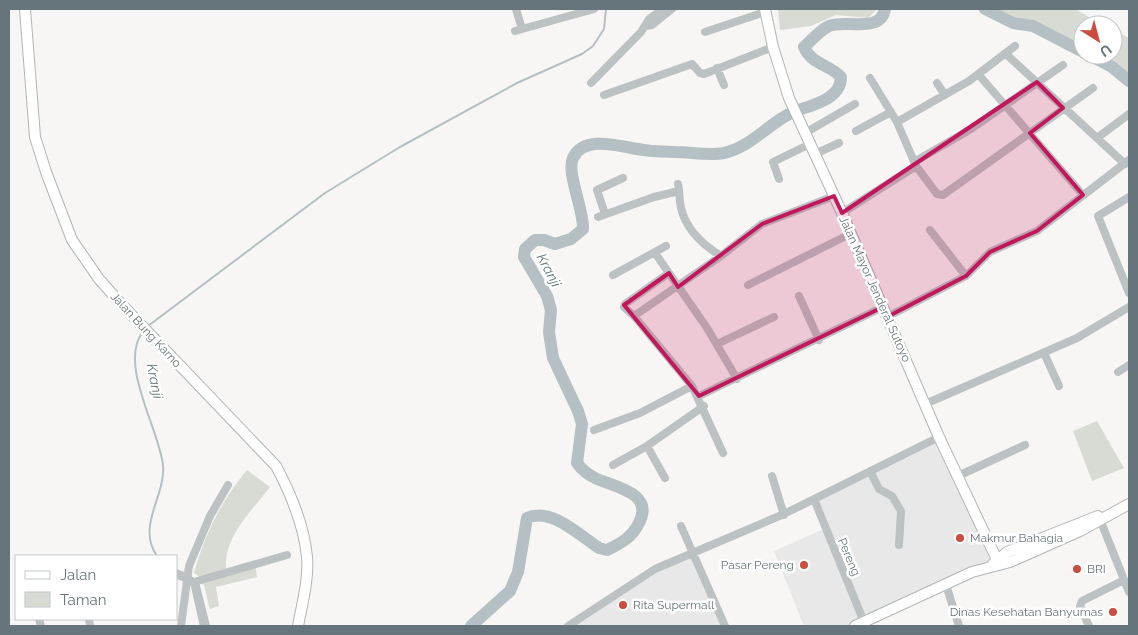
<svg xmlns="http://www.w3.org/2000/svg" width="1138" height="635" viewBox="0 0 1138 635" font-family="Raleway,sans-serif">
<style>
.built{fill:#e7e8e7}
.green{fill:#d7dbd4}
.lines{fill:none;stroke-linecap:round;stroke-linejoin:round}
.stream{stroke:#b4c0c3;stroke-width:2}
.river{stroke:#b4c0c3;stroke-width:12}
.major-casing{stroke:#b0b5b7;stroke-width:12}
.minor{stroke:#bcc1c3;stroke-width:8}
.major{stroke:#fff;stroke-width:10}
.marked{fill:#c2185b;fill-opacity:0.2;stroke:#c2185b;stroke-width:4;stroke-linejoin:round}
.poi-dot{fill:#cc4c3f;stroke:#fff;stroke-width:2}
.labels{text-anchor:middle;stroke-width:5;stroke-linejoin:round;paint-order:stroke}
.street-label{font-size:12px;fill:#66757b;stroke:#fff}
.poi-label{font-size:12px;fill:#66757b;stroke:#fff;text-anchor:start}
.water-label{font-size:14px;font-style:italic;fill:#667a7d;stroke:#fff}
</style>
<rect width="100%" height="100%" fill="#f7f6f4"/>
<path class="built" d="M937,439l57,124 -140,63h-50l-30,-75 50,-22 -12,-28z
M691,554l36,72h-159l87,-57z"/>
<path class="green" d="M778,9h99l-9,9 -32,-3 -25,11 -31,4z
M985,9h90l28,16h-20v27l-50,-26 -20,-3z
M1113,30l16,8v43l-17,-14 -23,-12h24z
M1097,421l27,47 -32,13 -19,-50z
M247,470l23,17c-19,25 -46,49 -44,82l29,-6 2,14 -41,10 3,19 -9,3c-4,-12 -4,-30 -16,-36 11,-39 27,-72 53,-103z"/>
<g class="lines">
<path class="stream" d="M148,326l177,-133 75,-46 117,-64 65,-29 11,-8 11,-17 2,-20
M142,333c-23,32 17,96 21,132 3,31 -27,61 -6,91
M176,570l8,3
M198,582l11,44"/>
<path class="river" d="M985,9l28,14 20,3 50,26
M1089,55l23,12 17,14
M471,626l39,-35 8,-19 9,-54c24,-11 52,17 72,30l8,2c15,-7 25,-13 32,-27 16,-31 -26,-36 -44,-45 -8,-4 -13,-8 -18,-15l5,-39 -4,-13 -25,-53 -4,-26 2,-22 -4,-14 -23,-39 1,-8 10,-9h9l11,4 16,-5 12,-10c1,-19 -17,-57 -10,-71 12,-25 51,-10 71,-8 10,2 20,1 31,2 15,0 34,4 49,1 27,-6 45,-30 69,-41 18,-7 48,-12 48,-35 -12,-13 -29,-12 -37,-30 7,-6 16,-17 25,-21 15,-7 52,8 56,-17"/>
<defs>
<path id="major" d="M25,9l10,128 11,35 26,68 27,39 24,27 153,160c15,28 28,59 31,91 2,22 -5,47 -9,69
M765,9l8,38 16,51 53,115 97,224 60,127
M992,565l15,-13 91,-36
M855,626l117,-54 38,-10 70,-31 49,-27"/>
</defs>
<use href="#major" class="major-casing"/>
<path class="minor" d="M516,9l6,20
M645,26l7,-1 20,-16
M515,31l79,-22
M705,32l60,-20
M1006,54l119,110
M717,68l7,17
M978,74l105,121
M591,83l50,-51 8,-13 14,-10
M937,83l8,12
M604,95l88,-31 8,9 4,1 69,-27
M897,122l72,-41 46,-35
M856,131l35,-19
M805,133l50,-29
M1097,138l32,-24
M815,154l24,-11
M914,162l57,-33 92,-64
M916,166l21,28 6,1 150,-107
M779,179l-6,-17 37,-18
M678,184c2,8 1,16 3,24 5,21 22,37 40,48
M1129,197l-31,19 31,77
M842,213l74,-47 -19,-44 -27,-44
M605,214l-8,-24 26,-12
M598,217l56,-20 25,-6
M930,230l36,46
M655,253l52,75 30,51
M613,275l53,-29
M748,285l102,-51
M799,296l20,44
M634,316l-10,-9 1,-3 44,-31
M887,317l79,-41 24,-24 47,-21 92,-71
M717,344l57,-27
M1044,353l15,33
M1118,372l11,-7
M699,396l184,-89
M925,404l152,-66 52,-31
M594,430l46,-17 52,-27
M647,446l18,32
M723,453l-31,-67 -58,-70 87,-60 41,-32 72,-28
M613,465l34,-19 57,-40
M870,471l9,18 13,7 9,15 -2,34
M772,476l12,39
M958,476l67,-31
M814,499l50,123
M1099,517l30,75
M681,526l44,100
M176,574l14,6
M946,585l13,41
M39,619l2,7
M89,619l1,7
M181,626l8,-60 21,-50 18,-31
M204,626l-10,-44 93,-27
M568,626l87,-57 129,-55 155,-77
M1089,626l-9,-20 2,-5 42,-21"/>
<use href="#major" class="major"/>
</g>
<path class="marked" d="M1037,82l26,26 -33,25 53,62 -46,36 -47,21 -24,24 -29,15 -50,26 -4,-10 -184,89 -75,-91 45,-32 9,14 84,-63 72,-28 8,17z"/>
<g class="poi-dot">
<circle cx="960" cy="538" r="5"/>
<circle cx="804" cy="565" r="5"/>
<circle cx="1077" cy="569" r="5"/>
<circle cx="623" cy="605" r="5"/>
<circle cx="1113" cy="612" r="5"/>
</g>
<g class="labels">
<g class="street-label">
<text transform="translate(875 289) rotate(66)" y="4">Jalan Mayor Jenderal Sutoyo</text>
<text transform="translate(146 330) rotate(47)" y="4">Jalan Bung Karno</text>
<text transform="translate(849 557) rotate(67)" y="4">Pereng</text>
</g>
<g class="poi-label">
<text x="970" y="542">Makmur Bahagia</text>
<text x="794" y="569" text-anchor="end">Pasar Pereng</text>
<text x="1087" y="573">BRI</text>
<text x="633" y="609">Rita Supermall</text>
<text x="1103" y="616" text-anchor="end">Dinas Kesehatan Banyumas</text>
</g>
<g class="water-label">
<text transform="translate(549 270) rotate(62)" y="5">Kranji</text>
<text transform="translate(155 381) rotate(79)" y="5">Kranji</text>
</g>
</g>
<rect width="1138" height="635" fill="none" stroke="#66757b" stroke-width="20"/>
<rect x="15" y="555" width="162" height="65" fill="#ffffff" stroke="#c2c8ca"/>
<rect x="25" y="571" width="25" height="8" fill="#ffffff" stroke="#c2c8ca"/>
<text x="60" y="580" font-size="15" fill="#66757b">Jalan</text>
<rect x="25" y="592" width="25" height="15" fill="#d7dbd4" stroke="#c2c8ca"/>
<text x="60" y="605" font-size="15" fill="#66757b">Taman</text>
<g transform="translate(1098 40) rotate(144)"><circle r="24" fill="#ffffff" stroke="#c2c8ca"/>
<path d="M0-4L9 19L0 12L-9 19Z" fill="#cc4c3f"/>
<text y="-8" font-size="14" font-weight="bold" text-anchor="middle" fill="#66757b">U</text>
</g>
</svg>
